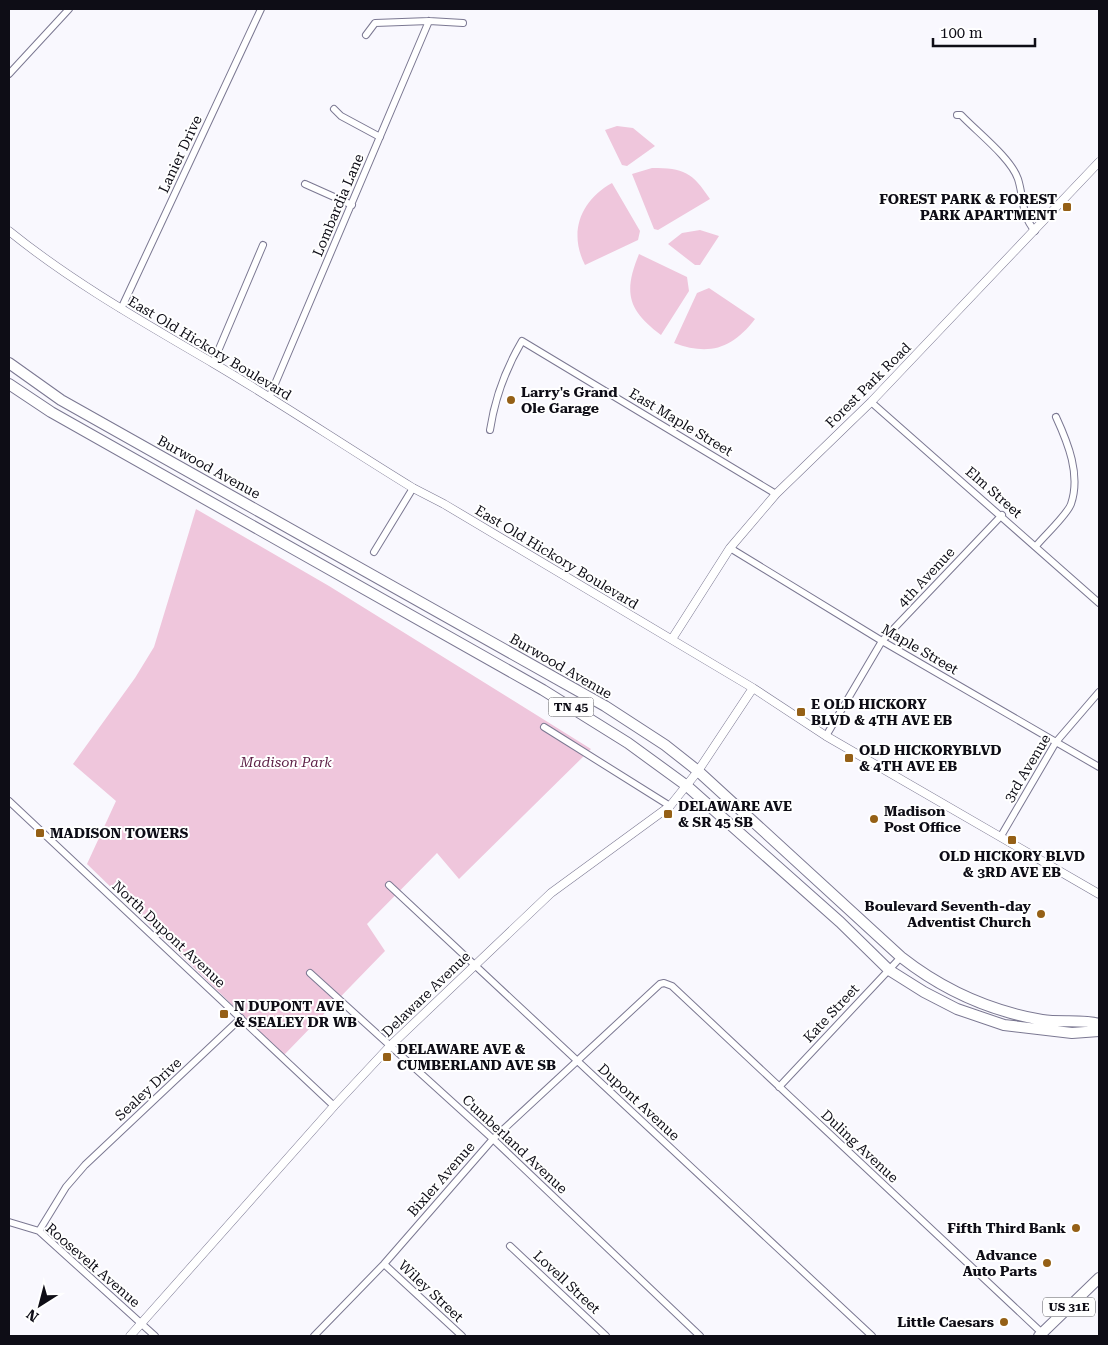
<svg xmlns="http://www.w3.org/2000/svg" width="1108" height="1345" viewBox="0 0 1108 1345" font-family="'Roboto Serif',serif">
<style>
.green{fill:#efc6dc}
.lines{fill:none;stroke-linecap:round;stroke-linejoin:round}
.minor-casing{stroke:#7b7892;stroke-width:8}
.tertiary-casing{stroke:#7b7892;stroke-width:9}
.primary-casing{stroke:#7b7892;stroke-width:12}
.minor{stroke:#fff;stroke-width:6}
.tertiary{stroke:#fff;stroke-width:8}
.primary{stroke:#fff;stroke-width:10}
.poi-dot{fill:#956016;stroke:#fff;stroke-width:2}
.labels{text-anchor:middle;stroke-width:4;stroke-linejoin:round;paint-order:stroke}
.shield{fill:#fff;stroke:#56565c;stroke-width:1}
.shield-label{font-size:12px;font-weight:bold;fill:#0e0d16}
.street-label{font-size:14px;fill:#0e0d16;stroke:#fff}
.poi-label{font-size:14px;font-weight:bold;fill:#0e0d16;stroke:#fff;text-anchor:start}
.park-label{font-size:14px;font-style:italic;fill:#5c1f45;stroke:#fff}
</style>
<rect width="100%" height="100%" fill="#f9f8fe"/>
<path class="green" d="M617,126l16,2 22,18 -28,20 -5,-1 -17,-35z
M652,168c32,0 40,4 58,31l-52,31 -4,-1 -22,-55z
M612,183l28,48 -2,9 -53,25c-17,-33 -4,-65 27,-82z
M700,230l19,6 -19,29h-5l-27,-21 14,-11z
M639,254l48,23 2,14 -28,44c-33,-25 -38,-42 -22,-81z
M709,288l46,31c-23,30 -46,37 -81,24l23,-50z
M196,509l133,77 262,163 -132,130 -22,-26 -70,71 18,27 -101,104 -197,-191 29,-63 -43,-37 62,-86 19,-31z"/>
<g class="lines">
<defs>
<path id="minor" d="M366,35l9,-12 54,-2 34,2
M9,74l60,-65
M334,109l7,7 39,21
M957,115h4c16,17 50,43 57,64 6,19 3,36 17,52
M305,184l47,21
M121,309l140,-300
M213,363l50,-118
M269,398l160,-377
M871,402l228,201
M490,430c5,-33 15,-60 32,-89l254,153
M1036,546c9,-11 31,-31 35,-42 10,-29 -3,-61 -15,-87
M730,548l152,93 217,126
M374,552l39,-64
M544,727l126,79
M826,736l56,-95 120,-126
M9,801l325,305
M1001,836l55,-94 43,-50
M389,885l483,451
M310,973l183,166 207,197
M779,1087l122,-130
M9,1222l30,9 116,105
M39,1231l27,-44 19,-22 156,-147
M510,1246l96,90
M384,1264l78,72
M314,1336l70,-72 109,-125 167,-155 4,-1 8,3 370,347"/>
<path id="tertiary" d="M9,231c63,51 134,91 204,132 68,40 133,84 200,125l31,16 309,184 73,48 273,158
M672,639l58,-91 46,-54 95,-92 228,-240
M130,1336l204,-230 56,-60 161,-153 119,-87 28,-35 55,-83"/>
<path id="primary" d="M9,363l52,37 544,306 60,39 33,26 203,186c42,33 89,54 141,63 18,3 42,-1 57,4
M9,384l42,28 492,278 85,53 59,43 153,136 49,48 35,22 33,17 47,16 68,8 27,-2
M1039,1336l60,-58"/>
</defs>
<use href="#minor" class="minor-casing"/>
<use href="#tertiary" class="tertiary-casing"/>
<use href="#primary" class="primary-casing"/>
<use href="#minor" class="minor"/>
<use href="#tertiary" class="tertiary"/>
<use href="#primary" class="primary"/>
</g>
<g class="poi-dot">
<rect x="1062" y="202" width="10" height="10" rx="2.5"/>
<circle cx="511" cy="400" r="5"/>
<rect x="796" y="707" width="10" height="10" rx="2.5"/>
<rect x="844" y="753" width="10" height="10" rx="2.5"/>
<rect x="663" y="809" width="10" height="10" rx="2.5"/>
<circle cx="874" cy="819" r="5"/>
<rect x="35" y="828" width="10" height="10" rx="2.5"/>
<rect x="1007" y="835" width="10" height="10" rx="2.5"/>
<circle cx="1041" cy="914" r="5"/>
<rect x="219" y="1009" width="10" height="10" rx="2.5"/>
<rect x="382" y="1052" width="10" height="10" rx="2.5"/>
<circle cx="1076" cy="1228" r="5"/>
<circle cx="1047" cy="1263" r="5"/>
<circle cx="1004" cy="1322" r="5"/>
</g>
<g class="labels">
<g class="shield">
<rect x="548.5" y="697.5" width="45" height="19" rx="4"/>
<rect x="1043" y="1297.5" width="52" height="19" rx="4"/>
</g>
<g class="shield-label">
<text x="571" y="711">TN 45</text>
<text x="1069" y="1311">US 31E</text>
</g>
<g class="street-label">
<text transform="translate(180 154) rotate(-65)" y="5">Lanier Drive</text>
<text transform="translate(338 205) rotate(-67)" y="5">Lombardia Lane</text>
<text transform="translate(210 348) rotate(31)" y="5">East Old Hickory Boulevard</text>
<text transform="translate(868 385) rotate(-45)" y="5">Forest Park Road</text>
<text transform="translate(681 422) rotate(31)" y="5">East Maple Street</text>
<text transform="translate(209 467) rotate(29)" y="5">Burwood Avenue</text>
<text transform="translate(994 492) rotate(41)" y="5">Elm Street</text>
<text transform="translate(557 557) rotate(31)" y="5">East Old Hickory Boulevard</text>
<text transform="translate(926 577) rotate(-47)" y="5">4th Avenue</text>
<text transform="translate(920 649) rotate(30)" y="5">Maple Street</text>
<text transform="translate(561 666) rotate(30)" y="5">Burwood Avenue</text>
<text transform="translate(1027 768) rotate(-59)" y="5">3rd Avenue</text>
<text transform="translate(169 934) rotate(43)" y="5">North Dupont Avenue</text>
<text transform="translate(426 994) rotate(-44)" y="5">Delaware Avenue</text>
<text transform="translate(831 1013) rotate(-47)" y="5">Kate Street</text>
<text transform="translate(148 1089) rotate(-43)" y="5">Sealey Drive</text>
<text transform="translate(639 1102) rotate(43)" y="5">Dupont Avenue</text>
<text transform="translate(515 1144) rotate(43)" y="5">Cumberland Avenue</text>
<text transform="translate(860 1146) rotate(43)" y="5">Duling Avenue</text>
<text transform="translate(441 1179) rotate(-49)" y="5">Bixler Avenue</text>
<text transform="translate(93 1265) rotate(41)" y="5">Roosevelt Avenue</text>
<text transform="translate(567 1282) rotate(43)" y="5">Lovell Street</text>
<text transform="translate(431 1291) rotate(43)" y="5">Wiley Street</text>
</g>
<g class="poi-label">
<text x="1057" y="204" text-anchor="end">FOREST PARK &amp; FOREST<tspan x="1057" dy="16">PARK APARTMENT</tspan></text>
<text x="521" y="397">Larry's Grand<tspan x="521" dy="16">Ole Garage</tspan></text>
<text x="811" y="709">E OLD HICKORY<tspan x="811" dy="16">BLVD &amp; 4TH AVE EB</tspan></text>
<text x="859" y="755">OLD HICKORYBLVD<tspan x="859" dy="16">&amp; 4TH AVE EB</tspan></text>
<text x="678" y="811">DELAWARE AVE<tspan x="678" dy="16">&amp; SR 45 SB</tspan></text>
<text x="884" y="816">Madison<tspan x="884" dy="16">Post Office</tspan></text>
<text x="50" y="838">MADISON TOWERS</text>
<text x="1012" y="861" text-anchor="middle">OLD HICKORY BLVD<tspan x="1012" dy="16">&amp; 3RD AVE EB</tspan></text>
<text x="1031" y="911" text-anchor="end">Boulevard Seventh-day<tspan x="1031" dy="16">Adventist Church</tspan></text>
<text x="234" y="1011">N DUPONT AVE<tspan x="234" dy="16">&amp; SEALEY DR WB</tspan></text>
<text x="397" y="1054">DELAWARE AVE &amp;<tspan x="397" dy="16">CUMBERLAND AVE SB</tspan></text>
<text x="1066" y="1233" text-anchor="end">Fifth Third Bank</text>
<text x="1037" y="1260" text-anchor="end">Advance<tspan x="1037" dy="16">Auto Parts</tspan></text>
<text x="994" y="1327" text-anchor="end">Little Caesars</text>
</g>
<g class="park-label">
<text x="286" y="767">Madison Park</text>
</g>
</g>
<rect width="1108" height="1345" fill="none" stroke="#0e0d16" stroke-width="20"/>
<g transform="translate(40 1305) rotate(216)" stroke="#ffffff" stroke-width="4" paint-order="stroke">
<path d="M0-4L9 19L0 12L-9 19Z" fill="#0e0d16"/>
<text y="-8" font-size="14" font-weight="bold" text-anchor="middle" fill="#0e0d16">N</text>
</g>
<path d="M933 38v8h102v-8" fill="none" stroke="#0e0d16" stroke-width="2.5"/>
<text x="940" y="38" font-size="15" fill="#0e0d16" stroke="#ffffff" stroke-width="4" paint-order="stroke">100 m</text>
</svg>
